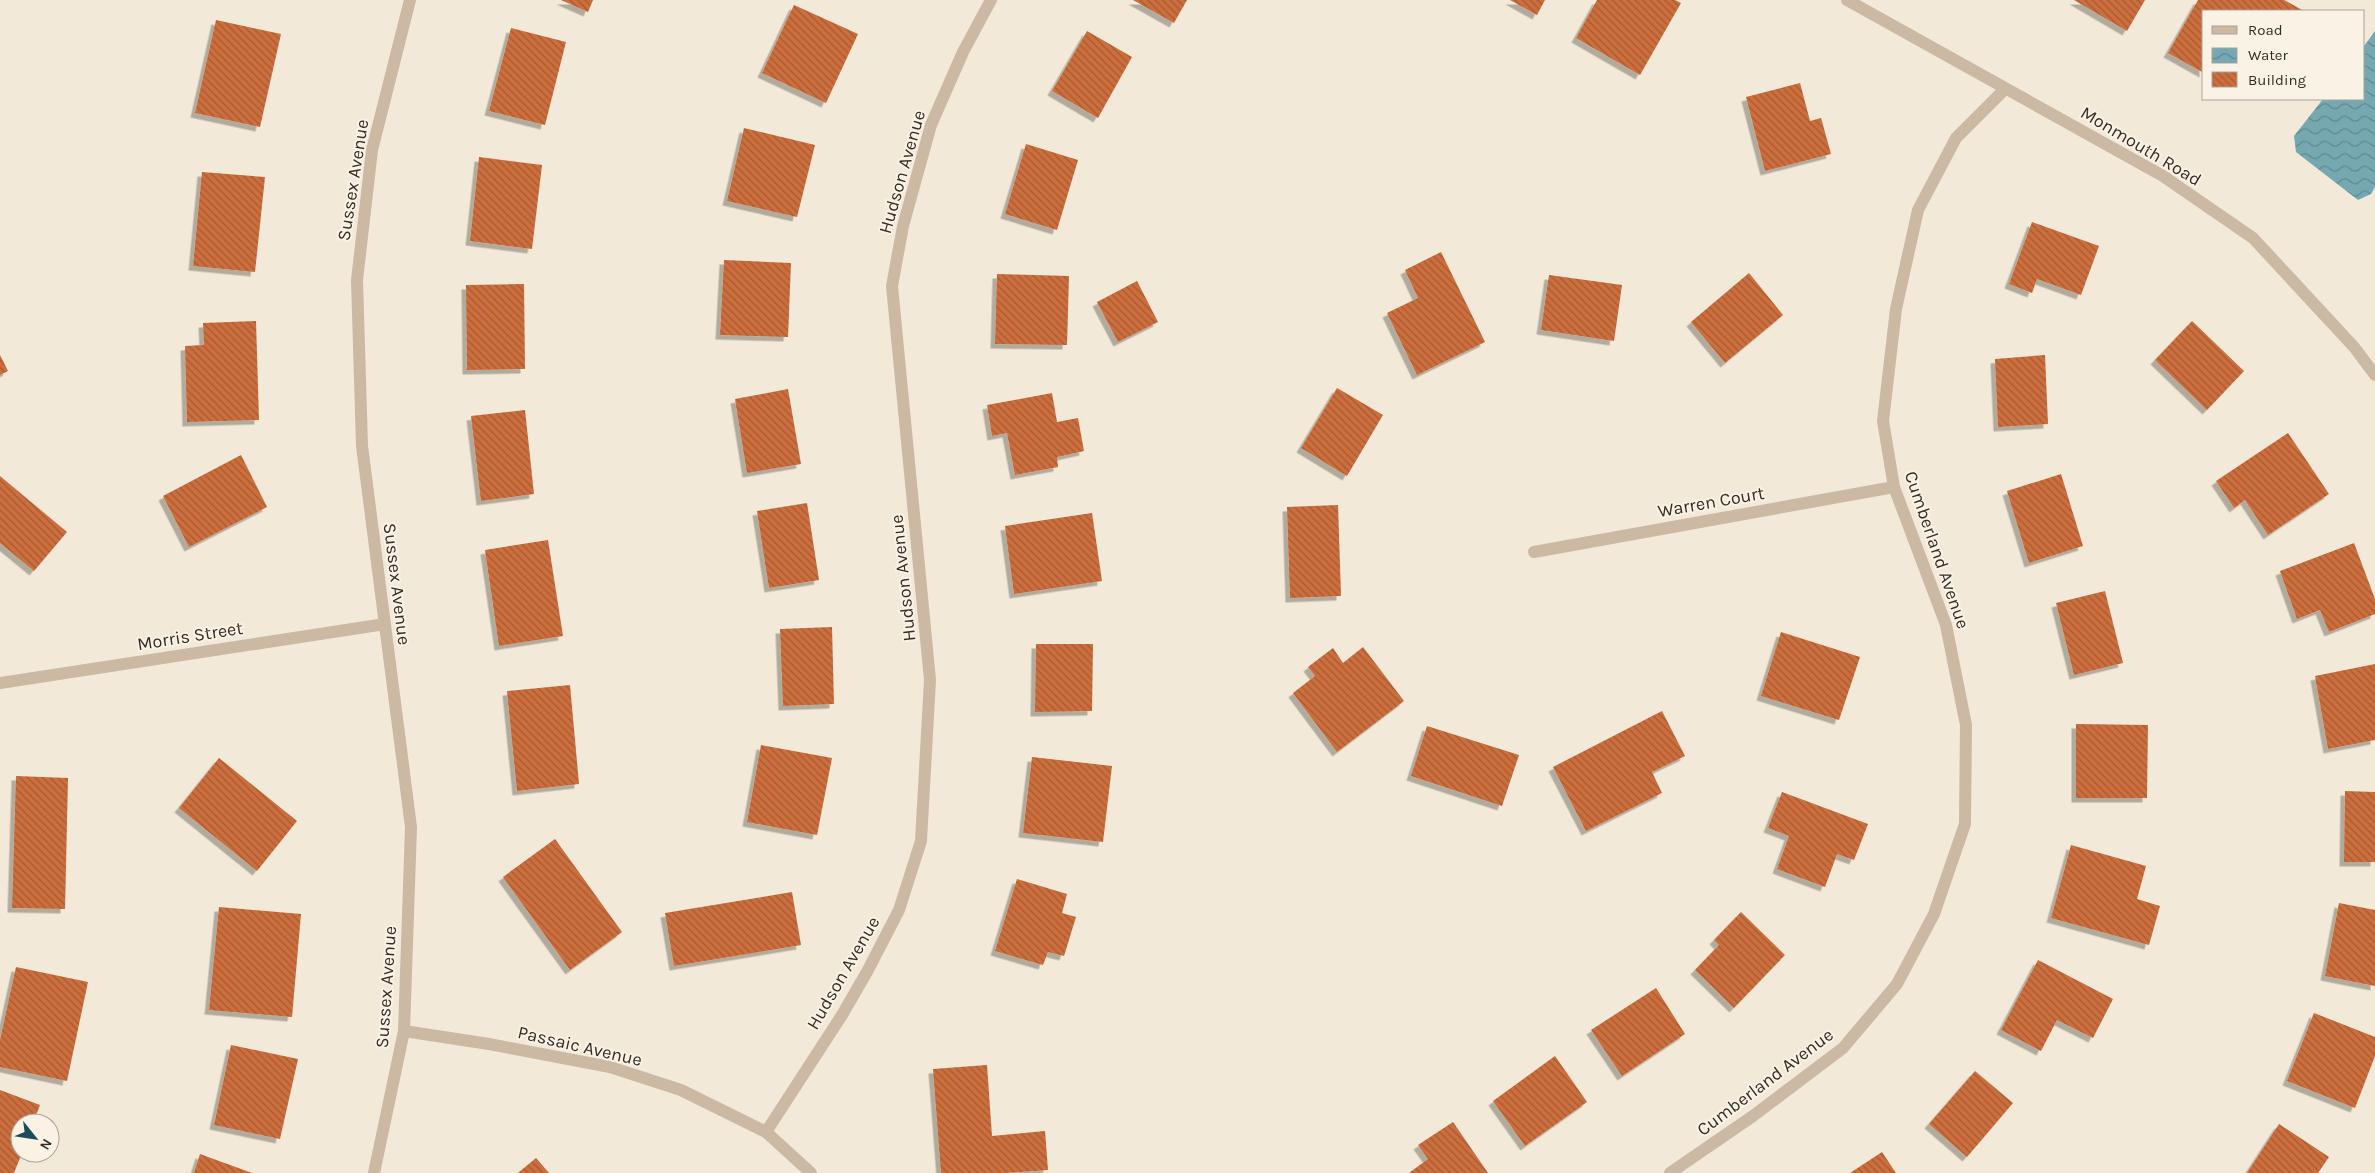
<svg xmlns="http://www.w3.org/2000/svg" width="2375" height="1173" viewBox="0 0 2375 1173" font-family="Karla,sans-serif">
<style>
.water{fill:url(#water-waves)}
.building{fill:url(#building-back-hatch);filter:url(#shadow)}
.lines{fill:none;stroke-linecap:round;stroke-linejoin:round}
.minor{stroke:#cbb9a3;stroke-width:12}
.labels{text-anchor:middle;stroke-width:4;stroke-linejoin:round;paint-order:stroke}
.street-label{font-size:18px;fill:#352c26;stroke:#faf2e4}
</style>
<defs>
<pattern id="water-waves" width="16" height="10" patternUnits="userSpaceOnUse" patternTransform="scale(1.25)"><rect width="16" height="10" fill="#75a8b1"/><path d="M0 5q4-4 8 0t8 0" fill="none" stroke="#618990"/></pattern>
<pattern id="building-back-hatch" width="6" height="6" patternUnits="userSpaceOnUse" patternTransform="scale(1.25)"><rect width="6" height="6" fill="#cc6e3c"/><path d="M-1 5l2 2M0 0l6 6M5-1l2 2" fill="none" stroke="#a65b32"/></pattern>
<filter id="shadow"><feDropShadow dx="-4.5" dy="4.5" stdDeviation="0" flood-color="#0004"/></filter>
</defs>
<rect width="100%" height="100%" fill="#f2e9d8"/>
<path class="water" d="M2375,31v156l-4,7 -13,6 -62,-48 -2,-16 29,-37h41v-53z"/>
<path class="building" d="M561,0h32l-5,12z
M1133,0h54l-13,23z
M1510,0h35l-8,15z
M1597,0h78l6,3 -41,72 -64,-37z
M2074,0h71l-18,31z
M2198,0h86l20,11h-100v62l-36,-20z
M794,5l64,29 -32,69 -64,-30z
M216,20l65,14 -21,93 -65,-14z
M511,28l55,14 -21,83 -56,-14z
M1087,31l45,26 -34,61 -46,-27z
M1800,83l10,38 11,-3 10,36 -66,17 -19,-74z
M744,128l71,17 -18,72 -70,-16z
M1026,144l52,16 -21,70 -52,-16z
M479,157l63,8 -10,84 -62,-8z
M202,172l63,5 -10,95 -62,-6z
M2032,222l67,24 -18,49 -44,-16 -5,14 -23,-9z
M1441,252l44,90 -68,33 -30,-62 31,-15 -13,-28z
M724,260l67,3 -3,74 -68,-2z
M1749,273l34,42 -58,48 -34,-41z
M997,274l72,2 -2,69 -72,-1z
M1549,275l73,10 -8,56 -73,-11z
M1137,281l21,41 -40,20 -21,-40z
M524,284l1,85 -58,1 -1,-85z
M256,321l3,99 -72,2 -2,-76 19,-1 -1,-22z
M2192,321l52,50 -37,39 -52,-50z
M0,355l8,16 -8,4z
M2045,355l3,69 -50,3 -3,-68z
M1337,388l46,27 -36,61 -46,-28z
M788,389l13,75 -54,9 -12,-74z
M1052,393l5,29 21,-4 6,33 -27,6 1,10 -43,8 -8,-42 -15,3 -5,-31z
M525,410l9,84 -53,7 -10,-85z
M2288,433l41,61 -61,41 -23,-35 -11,8 -18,-27z
M241,455l26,52 -78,40 -26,-51z
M2061,474l22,72 -54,17 -22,-72z
M0,476l67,56 -33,39 -34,-28z
M807,503l12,77 -50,8 -12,-77z
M1338,505l3,91 -51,2 -3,-91z
M1092,513l10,68 -88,13 -9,-68z
M548,540l15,96 -64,10 -14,-96z
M2354,543l21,56v15l-46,18 -9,-22 -23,9 -17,-48z
M2105,591l18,72 -49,12 -18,-72z
M832,627l2,77 -51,2 -3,-77z
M1781,632l79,25 -21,63 -78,-24z
M1036,644h57l-1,67 -57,1z
M1363,647l41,54 -67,51 -44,-59 22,-17 -7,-9 25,-19 10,15z
M2375,664v76l-47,9 -13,-73z
M570,685l9,99 -62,7 -10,-100z
M1662,711l23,45 -33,16 10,21 -76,38 -33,-64z
M2076,724l72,1 -1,73h-71z
M1427,726l92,29 -17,51 -91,-30z
M761,745l71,13 -15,77 -70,-13z
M1032,757l80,9 -9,76 -80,-9z
M219,758l78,63 -40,50 -78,-63z
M16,776l52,2 -3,131 -53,-1z
M2345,791l30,1v70h-31z
M1782,792l86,32 -14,36 -17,-6 -12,33 -48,-18 12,-33 -21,-8z
M555,839l67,93 -52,38 -67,-93z
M2071,845l75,21 -9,33 23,7 -11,39 -98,-27z
M1017,879l50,15 -5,19 14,4 -12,39 -16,-4 -5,13 -48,-14z
M792,892l9,53 -127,21 -9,-53z
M2339,903l36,7v76l-50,-10z
M219,907l82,7 -9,103 -83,-7z
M1741,912l44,43 -51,53 -39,-38 24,-25 -5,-5z
M2038,960l75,39 -20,39 -36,-18 -16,31 -40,-21z
M16,967l72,15 -21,99 -67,-14v-27z
M1656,988l29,46 -63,42 -31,-46z
M2314,1013l61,24v19l-20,52 -68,-27z
M231,1045l67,14 -18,80 -66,-14z
M1555,1056l32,46 -62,44 -32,-45z
M987,1065l5,71 53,-5 3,39 -44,3h-63l-8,-104z
M1975,1071l38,32 -46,54 -38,-33z
M0,1090l40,15 -7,18h-13v30h2l-8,20h-14z
M1453,1122l35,51h-79l19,-14 -10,-14z
M2279,1124l50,33 -11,16h-71z
M1882,1152l14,21h-46z
M200,1154l52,19h-58z
M536,1158l13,15h-31z"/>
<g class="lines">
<path class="minor" d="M1847,0l316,176 90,62 101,109 21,28
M1534,552l360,-65
M0,683l385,-59
M404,1031l85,13 121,23 71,23 85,42 45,41
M766,1132l76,-117 26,-45 31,-60 22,-69 9,-161 -38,-394 11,-60 28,-101 32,-73 28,-52
M374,1173l30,-142 7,-204 -49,-381 -5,-166 15,-130 38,-150
M1670,1173l83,-57 90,-68 54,-64 37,-70 31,-90 1,-99 -20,-100 -52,-138 -11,-66 13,-112 22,-99 38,-72 49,-49"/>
</g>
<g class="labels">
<g class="street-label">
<text transform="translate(2141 146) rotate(31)" y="6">Monmouth Road</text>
<text transform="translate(902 172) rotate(-74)" y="6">Hudson Avenue</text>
<text transform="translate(353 180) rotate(-81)" y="6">Sussex Avenue</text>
<text transform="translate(1711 502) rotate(-10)" y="6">Warren Court</text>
<text transform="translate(1937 550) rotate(71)" y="6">Cumberland Avenue</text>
<text transform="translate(903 578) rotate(-96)" y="6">Hudson Avenue</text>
<text transform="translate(397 584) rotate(83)" y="6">Sussex Avenue</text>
<text transform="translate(190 636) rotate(-9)" y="6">Morris Street</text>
<text transform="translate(843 973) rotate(-60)" y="6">Hudson Avenue</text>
<text transform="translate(386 987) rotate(-86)" y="6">Sussex Avenue</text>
<text transform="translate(580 1046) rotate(13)" y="6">Passaic Avenue</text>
<text transform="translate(1765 1082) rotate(-37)" y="6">Cumberland Avenue</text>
</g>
</g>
<rect x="2202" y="10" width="162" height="90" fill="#faf2e4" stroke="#aba398"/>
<rect x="2212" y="26" width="25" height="8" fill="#cbb9a3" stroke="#aba398"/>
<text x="2248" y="35" font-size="15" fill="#352c26">Road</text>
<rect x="2212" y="48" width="25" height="15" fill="url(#water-waves)" stroke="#aba398"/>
<text x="2248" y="60" font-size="15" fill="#352c26">Water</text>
<rect x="2212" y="72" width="25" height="15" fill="url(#building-back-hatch)" stroke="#aba398"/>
<text x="2248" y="85" font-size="15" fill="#352c26">Building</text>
<g transform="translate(35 1138) rotate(120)"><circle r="24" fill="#faf2e4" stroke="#aba398"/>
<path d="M0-4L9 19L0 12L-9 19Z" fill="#194e59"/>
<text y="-8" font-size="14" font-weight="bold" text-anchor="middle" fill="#352c26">N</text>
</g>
</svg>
